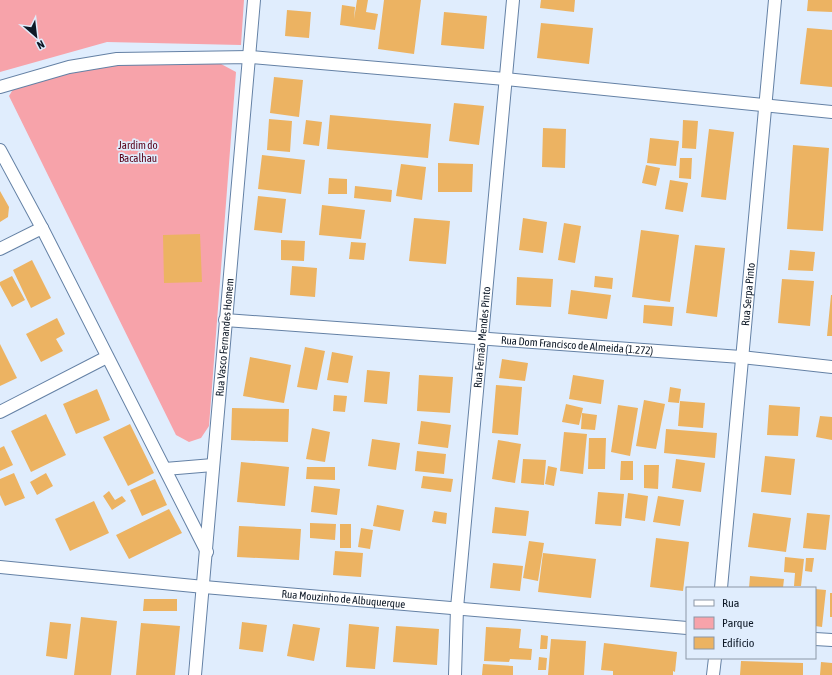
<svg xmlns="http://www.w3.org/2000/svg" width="832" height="675" viewBox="0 0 832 675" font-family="'Asap Condensed',sans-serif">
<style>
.green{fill:#f7a3aa}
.building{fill:#ecb362}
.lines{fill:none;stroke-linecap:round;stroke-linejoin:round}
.street-casing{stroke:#6481a5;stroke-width:14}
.street{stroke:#fff;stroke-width:12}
.labels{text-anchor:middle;stroke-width:3.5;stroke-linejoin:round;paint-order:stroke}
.park-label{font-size:11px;fill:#580018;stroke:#e0edfd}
.street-label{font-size:11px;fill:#0d1826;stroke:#e0edfd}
</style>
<rect width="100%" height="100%" fill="#e0edfd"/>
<path class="green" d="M0,0h244l-3,45 -134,-3 -107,30z
M208,57l28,15 -27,354 -8,12 -12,4 -13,-7 -167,-339 9,-15 99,-22z"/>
<path class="building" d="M357,0h11l-2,12 12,2 -3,16 -35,-5 2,-20 13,2 -1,12z
M384,0h37l-7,54 -36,-5z
M541,0h34l-1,12 -34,-4z
M808,0h24v12l-25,-1z
M287,10l24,2 -2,26 -24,-2z
M444,12l43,4 -3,33 -43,-4z
M541,23l52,5 -4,36 -52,-6z
M807,28l25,2v57l-32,-3z
M274,77l29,3 -4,37 -29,-4z
M454,103l30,3 -5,39 -30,-4z
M330,115l101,9 -3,34 -101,-9z
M269,119l23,2 -2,31 -23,-2z
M306,120l16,2 -3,24 -16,-2z
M683,120l15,1 -2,28 -14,-1z
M543,128l23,1 -1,39 -23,-1z
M709,129l25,3 -8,68 -25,-3z
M650,138l29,3 -3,25 -29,-3z
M793,145l36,3 -6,83 -36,-2z
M262,155l43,5 -4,34 -43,-5z
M680,158h12l-1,21 -12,-1z
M438,163l35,1 -1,28h-34z
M401,164l25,3 -4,33 -26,-4z
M646,165l14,3 -4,18 -14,-3z
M329,178l18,1v15h-19z
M670,180l18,3 -5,29 -18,-3z
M355,186l37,4 -1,12 -37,-4z
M0,191l9,16 -1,10 -8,5z
M258,196l28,3 -4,34 -28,-3z
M322,205l43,5 -4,29 -42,-4z
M414,218l36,3 -4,43 -37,-3z
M523,218l24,4 -4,31 -24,-3z
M564,223l17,3 -6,37 -17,-3z
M641,230l38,5 -9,67 -38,-5z
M200,234l2,48 -38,1 -1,-48z
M281,240l24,1 -1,20 -23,-1z
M351,242l15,1 -2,17 -15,-1z
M695,245l30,3 -8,69 -31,-4z
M790,250l25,2 -2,19 -25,-1z
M32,260l19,38 -20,10 -18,-38z
M292,266l25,2 -2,29 -25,-2z
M12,276l13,24 -13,7 -12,-22v-3z
M595,276l18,2 -1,11 -18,-2z
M517,277l36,2 -2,28 -35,-2z
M782,279l32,2 -4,45 -32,-3z
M571,290l40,5 -4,24 -39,-5z
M831,295h1v41h-5z
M644,305l30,2 -2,19 -29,-3z
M57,318l8,16 -9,5 7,12 -22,11 -15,-28z
M0,344l17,34 -17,8z
M305,347l20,4 -8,39 -20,-3z
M332,352l21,4 -5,27 -21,-3z
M250,357l41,8 -7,38 -41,-7z
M502,359l26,4 -3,18 -26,-3z
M367,370l23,2 -3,32 -23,-2z
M419,375l34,2 -3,36 -33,-2z
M573,375l31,5 -3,24 -32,-5z
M496,385l26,2 -4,48 -26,-2z
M670,387l11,2 -2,14 -11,-1z
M97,389l13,31 -34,14 -13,-30z
M334,395l13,1 -2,16 -12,-1z
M644,400l21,4 -9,45 -20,-3z
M680,401l25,2 -2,25 -25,-2z
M566,404l17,4 -4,17 -17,-3z
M618,405l20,3 -8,48 -19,-4z
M769,405l31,2 -2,29 -31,-1z
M232,408l57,1 -1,33 -57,-2z
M582,413l15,2 -2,15 -14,-1z
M46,414l20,41 -35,17 -20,-41z
M820,416l12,1v23l-16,-3z
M421,421l30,4 -3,23 -30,-4z
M130,424l24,49 -26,13 -25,-49z
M312,428l18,4 -5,30 -19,-3z
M666,429l51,4 -2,25 -51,-5z
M564,432l23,2 -4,40 -23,-3z
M589,438h17l-1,31h-17z
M372,439l28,4 -4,27 -28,-4z
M498,440l23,4 -6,39 -23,-4z
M4,446l9,19 -13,6v-23z
M417,451l29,3 -2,20 -29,-3z
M765,456l30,3 -4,36 -30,-3z
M523,459l23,1 -2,25 -23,-2z
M676,459l29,4 -4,29 -29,-4z
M621,461h12v19h-13z
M241,462l48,5 -4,39 -48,-4z
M644,465h15l-1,24 -14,-1z
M548,466l9,2 -3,18 -9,-2z
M307,467h28v13l-29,-1z
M14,473l11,25 -20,8 -5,-11v-16z
M46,473l7,13 -16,9 -7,-13z
M423,476l30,3 -2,13 -30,-4z
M155,479l12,26 -25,11 -12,-26z
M314,486l26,3 -3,26 -26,-3z
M109,491l6,9 7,-4 4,5 -14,9 -9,-14z
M598,492l26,2 -3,32 -26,-2z
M628,493l20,3 -3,25 -20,-3z
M658,496l26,4 -4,26 -27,-4z
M94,501l15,32 -39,18 -15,-32z
M377,505l27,5 -4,21 -27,-5z
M495,507l34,4 -3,25 -34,-3z
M169,509l13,24 -53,26 -13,-24z
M434,511l13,2 -1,11 -14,-2z
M753,513l38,5 -5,34 -38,-5z
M807,513l23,2 -4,35 -23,-2z
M310,523l26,1 -1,16 -25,-2z
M340,524h11v24h-11z
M239,526l62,3 -2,31 -62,-3z
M361,528l12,2 -3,19 -12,-2z
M656,538l33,4 -6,49 -33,-4z
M529,541l15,2 -6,38 -15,-3z
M335,551l28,2 -2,24 -28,-2z
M543,553l53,6 -5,39 -53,-6z
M785,557l19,2 -3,27h-7l1,-13 -11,-1z
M806,558h8l-2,14 -7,-1z
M493,563l30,3 -3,25 -30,-3z
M750,576l34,3 -1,9h-34z
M815,589l11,1 -4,37 -7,-1z
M830,593h2v24h-2z
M144,599h33v12h-34z
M81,617l36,4 -6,54h-37z
M50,622l21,2 -4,35 -21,-3z
M242,622l25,3 -4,27 -24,-3z
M141,623l39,3 -5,49h-39z
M293,624l27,4 -6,33 -27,-5z
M349,624l30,3 -4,42 -29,-2z
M396,626l43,3 -2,36 -44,-3z
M486,627l35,2 -2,19 13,1 -1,11 -21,-1 -1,3 -25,-1z
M541,635l7,1 -1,13h-7z
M551,639l35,2 -2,34h-36z
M604,643l73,9 -2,20 -2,-1v4h-60v-4l-12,-1z
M539,657l8,1 -1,12h-8z
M741,661l62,2v12h-63z
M821,662l11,1v12h-12z
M483,664l30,2v9h-31z"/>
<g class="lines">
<defs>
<g id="street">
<path d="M0,87l69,-20 48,-8 133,-2 255,22 327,33"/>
<path d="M0,150l42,78 165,324"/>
<path d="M0,249l42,-21"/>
<path id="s1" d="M225,320l516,37 91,10"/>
<path d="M0,412l107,-55"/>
<path d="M165,469l48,-4"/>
<path id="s2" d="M0,567l204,20 483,41"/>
<path id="s3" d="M721,588l54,-588"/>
<path d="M815,639l17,1"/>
<path id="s4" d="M195,675l59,-675"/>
<path id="s5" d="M455,675l2,-67 56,-608"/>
<path d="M713,675l2,-17"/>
</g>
</defs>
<use href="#street" class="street-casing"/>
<use href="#street" class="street"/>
</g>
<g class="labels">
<g class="park-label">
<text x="138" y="149">Jardim do<tspan x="138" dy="13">Bacalhau</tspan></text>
</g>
<g class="street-label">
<text dy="4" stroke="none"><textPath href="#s3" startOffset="295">Rua Serpa Pinto</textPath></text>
<text dy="4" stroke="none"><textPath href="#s4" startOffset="339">Rua Vasco Fernandes Homem</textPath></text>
<text dy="4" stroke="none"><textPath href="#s5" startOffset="339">Rua Fernão Mendes Pinto</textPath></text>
<text dy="4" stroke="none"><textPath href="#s1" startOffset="353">Rua Dom Francisco de Almeida (1.272)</textPath></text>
<text dy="4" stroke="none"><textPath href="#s2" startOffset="345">Rua Mouzinho de Albuquerque</textPath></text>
</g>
</g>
<rect x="686" y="587" width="130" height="72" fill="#e0edfd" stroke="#8c98a7"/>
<rect x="694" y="600" width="20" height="6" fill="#ffffff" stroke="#8c98a7"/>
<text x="722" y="607" font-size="12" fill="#0d1826">Rua</text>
<rect x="694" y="617" width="20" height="12" fill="#f7a3aa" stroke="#8c98a7"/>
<text x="722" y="627" font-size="12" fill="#0d1826">Parque</text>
<rect x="694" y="637" width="20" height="12" fill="#ecb362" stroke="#8c98a7"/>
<text x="722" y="647" font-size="12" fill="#0d1826">Edifício</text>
<g transform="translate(36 36) rotate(152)" stroke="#e0edfd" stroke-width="3" paint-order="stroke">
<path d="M0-3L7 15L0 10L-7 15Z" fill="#0d1826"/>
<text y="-6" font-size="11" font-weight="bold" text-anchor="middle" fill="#0d1826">N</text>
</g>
</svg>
